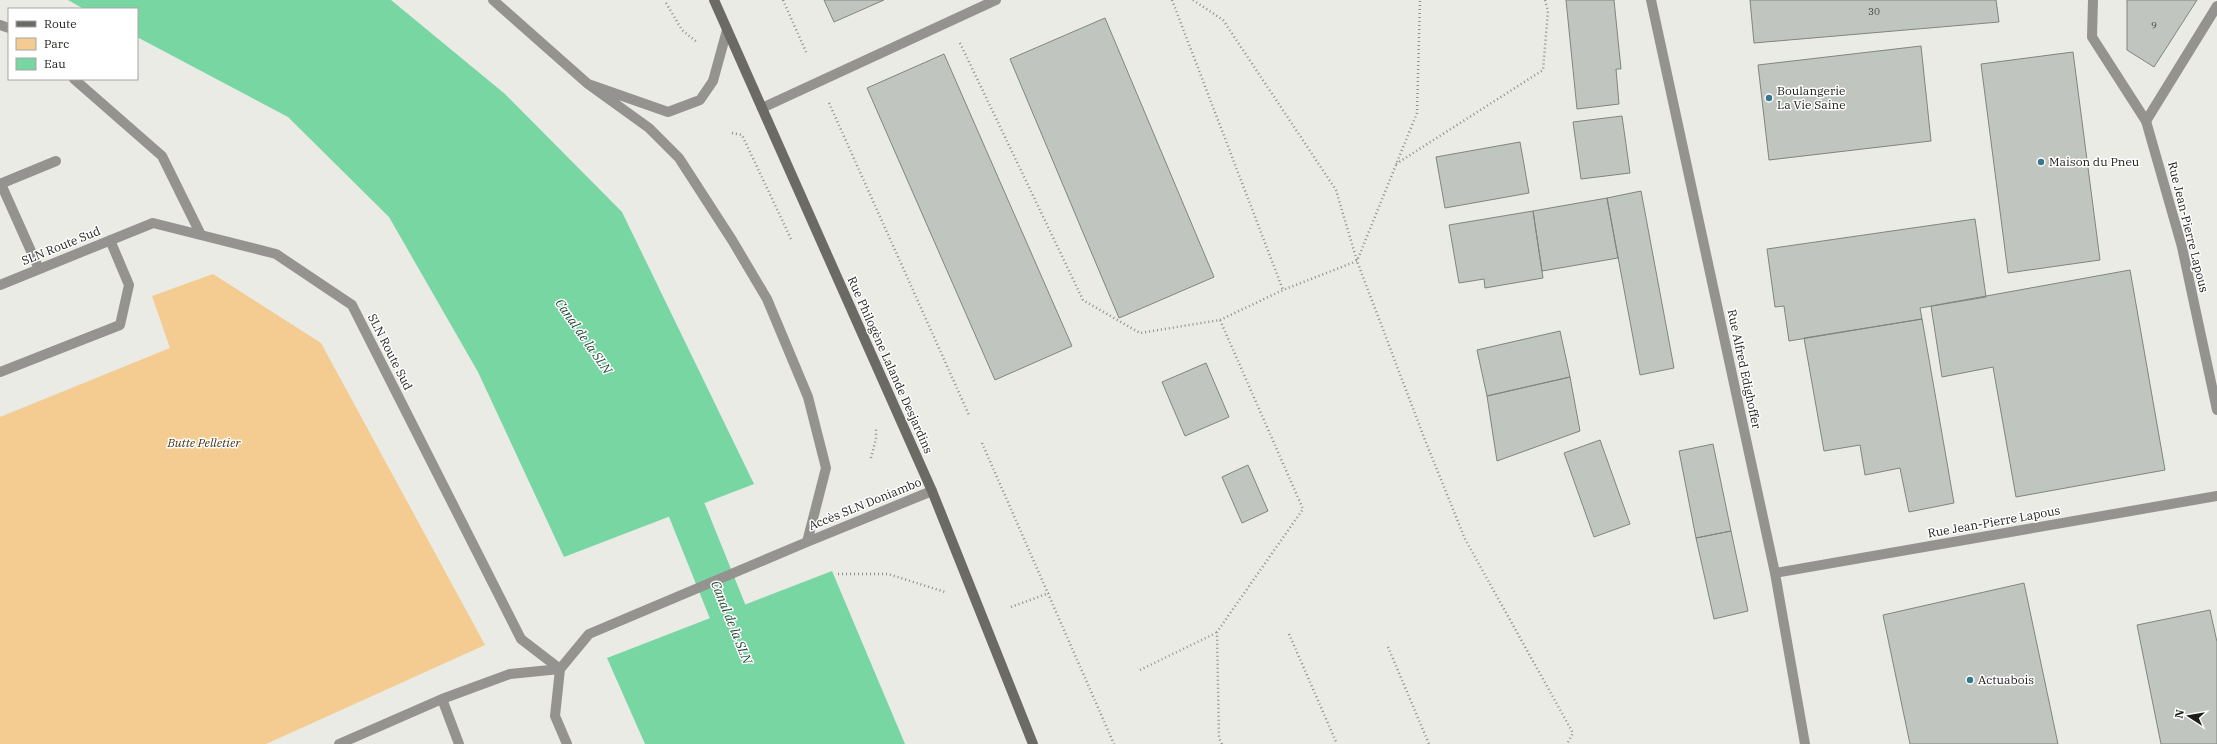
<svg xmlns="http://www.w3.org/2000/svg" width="2217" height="744" viewBox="0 0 2217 744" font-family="'IBM Plex Serif',serif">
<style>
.green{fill:#f4cb91}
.water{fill:#78d6a2}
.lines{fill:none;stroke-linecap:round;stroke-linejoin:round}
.canal{stroke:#78d6a2;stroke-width:38}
.building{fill:#c0c5bf;stroke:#80857f}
.path{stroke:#8e8f8a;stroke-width:2.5;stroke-dasharray:1 3;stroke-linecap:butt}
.lane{stroke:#949390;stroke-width:10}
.street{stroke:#949390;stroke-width:10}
.secondary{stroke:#6b6a65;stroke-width:10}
.poi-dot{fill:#36778a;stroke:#fff;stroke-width:1.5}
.labels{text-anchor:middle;stroke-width:3;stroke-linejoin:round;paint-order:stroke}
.number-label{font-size:10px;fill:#464743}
.poi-label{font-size:12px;fill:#1d1d1a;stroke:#fff;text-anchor:start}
.street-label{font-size:12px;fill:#1d1d1a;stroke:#fff}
.park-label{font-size:12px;font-style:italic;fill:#493310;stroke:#fff}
.water-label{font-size:13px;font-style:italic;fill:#214833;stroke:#fff}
</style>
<rect width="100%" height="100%" fill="#e9ebe4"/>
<path class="green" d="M213,274l108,69 164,302 -219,99h-266v-327l170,-69 -18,-52z"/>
<path class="water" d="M68,0h323l114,94 117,118 132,272 -190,73 -86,-185 -89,-155 -101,-100 -151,-80v-28h-53z
M832,571l73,173h-260l-38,-86z"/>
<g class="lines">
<path class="canal" d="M667,461l114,283"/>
</g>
<path class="building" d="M824,0h60l-50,22z
M1566,0h48l7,69h-5l3,35 -42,5z
M1750,0h246l3,22 -245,21z
M2127,0h70l-43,67 -27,-17z
M1105,18l109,259 -95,41 -109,-259z
M1921,46l10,95 -162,19 -11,-95z
M2073,52l27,208 -92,13 -27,-209z
M944,54l128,292 -77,34 -128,-292z
M1622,116l8,57 -49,6 -8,-57z
M1520,142l9,51 -84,15 -9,-51z
M1641,191l33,177 -34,7 -33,-177z
M1607,198l11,60 -76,13 -9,-60z
M1533,211l10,67 -58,10 -1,-9 -25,4 -10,-58z
M1975,219l11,78 -66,11 2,11 -133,22 -5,-35 -9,1 -8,-58z
M2130,270l35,200 -149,27 -23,-130 -51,10 -11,-71z
M1922,319l32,184 -45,9 -9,-44 -35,7 -5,-30 -36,6 -20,-113z
M1560,331l10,46 -83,19 -10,-46z
M1206,363l23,54 -44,19 -23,-54z
M1570,377l10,54 -83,30 -10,-65z
M1600,440l30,84 -36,13 -30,-84z
M1713,444l18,87 -35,7 -17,-87z
M1248,465l20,46 -26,12 -20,-46z
M1731,531l17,80 -34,8 -18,-81z
M2024,583l34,161h-148l-27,-129z
M2210,610l7,32v102h-56l-24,-119z"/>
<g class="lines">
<path class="path" d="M783,0l24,54
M1172,0l111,290
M1193,0l30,20 113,170 21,71 68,179 40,99 108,194 -6,11
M666,3l16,27 16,13
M960,43l123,257 57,33 80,-13 83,189 -86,123 2,106 3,6
M829,103l140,312
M732,133l10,2 49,104
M1396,164l147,-94 5,-59 -3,-11
M1220,320l63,-30 74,-29 60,-148 3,-113
M982,443l132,301
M871,458l5,-19v-11
M838,574h50l57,18
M1011,607l38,-14
M1289,634l48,110
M1388,647l41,97
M1140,670l76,-37"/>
<path class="lane" d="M493,0l95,84 80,28 32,-12 13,-19 14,-51
M2093,0l-1,37 54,84 71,-115
M0,25l9,3
M74,79l88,77 39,79
M588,84l61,44 30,30 53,82 35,59 41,98 18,71 -19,74
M762,108l234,-108
M0,184l56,-23
M1,184l38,85
M0,285l153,-62 123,31 76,51 169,334 39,30 -5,47 12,28
M0,372l120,-47 9,-40 -19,-45
M442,699l17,45
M339,744l103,-45 68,-25 50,-5 29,-35 218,-92 125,-51"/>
<path class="street" d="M1651,0l124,573 30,171
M2146,121l36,126 35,163
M1775,573l442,-77"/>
<path class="secondary" d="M714,0l218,491 101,253"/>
</g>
<g class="poi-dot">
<circle cx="1769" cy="98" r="4"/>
<circle cx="2041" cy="162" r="4"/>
<circle cx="1970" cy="680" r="4"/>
</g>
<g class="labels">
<g class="number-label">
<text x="1874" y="15">30</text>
<text x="2154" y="29">9</text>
</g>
<g class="poi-label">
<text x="1777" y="95">Boulangerie<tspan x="1777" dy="14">La Vie Saine</tspan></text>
<text x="2049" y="166">Maison du Pneu</text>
<text x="1978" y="684">Actuabois</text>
</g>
<g class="street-label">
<text transform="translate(2188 227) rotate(76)" y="4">Rue Jean-Pierre Lapous</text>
<text transform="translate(61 246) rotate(-22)" y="4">SLN Route Sud</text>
<text transform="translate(390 352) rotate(63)" y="4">SLN Route Sud</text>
<text transform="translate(890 365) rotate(66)" y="4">Rue Philogène Lalande Desjardins</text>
<text transform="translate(1744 369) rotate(78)" y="4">Rue Alfred Edighoffer</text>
<text transform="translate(865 504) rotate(-22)" y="4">Accès SLN Doniambo</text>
<text transform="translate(1994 522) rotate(-10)" y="4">Rue Jean-Pierre Lapous</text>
</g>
<g class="park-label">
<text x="204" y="447">Butte Pelletier</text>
</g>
<g class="water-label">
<text transform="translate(584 336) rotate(55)" y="5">Canal de la SLN</text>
<text transform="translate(732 622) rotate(68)" y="5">Canal de la SLN</text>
</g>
</g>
<rect x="8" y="8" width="130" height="72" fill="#ffffff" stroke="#a5a5a3"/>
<rect x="16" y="21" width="20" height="6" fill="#6b6a65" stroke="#a5a5a3"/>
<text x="44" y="28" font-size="12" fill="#1d1d1a">Route</text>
<rect x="16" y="38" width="20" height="12" fill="#f4cb91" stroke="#a5a5a3"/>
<text x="44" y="48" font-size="12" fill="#1d1d1a">Parc</text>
<rect x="16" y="58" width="20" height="12" fill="#78d6a2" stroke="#a5a5a3"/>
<text x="44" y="68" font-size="12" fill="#1d1d1a">Eau</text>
<g transform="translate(2189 716) rotate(282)" stroke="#ffffff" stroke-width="3" paint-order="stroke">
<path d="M0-3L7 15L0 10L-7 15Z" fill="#1d1d1a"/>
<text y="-6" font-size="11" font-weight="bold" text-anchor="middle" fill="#1d1d1a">N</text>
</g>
</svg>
